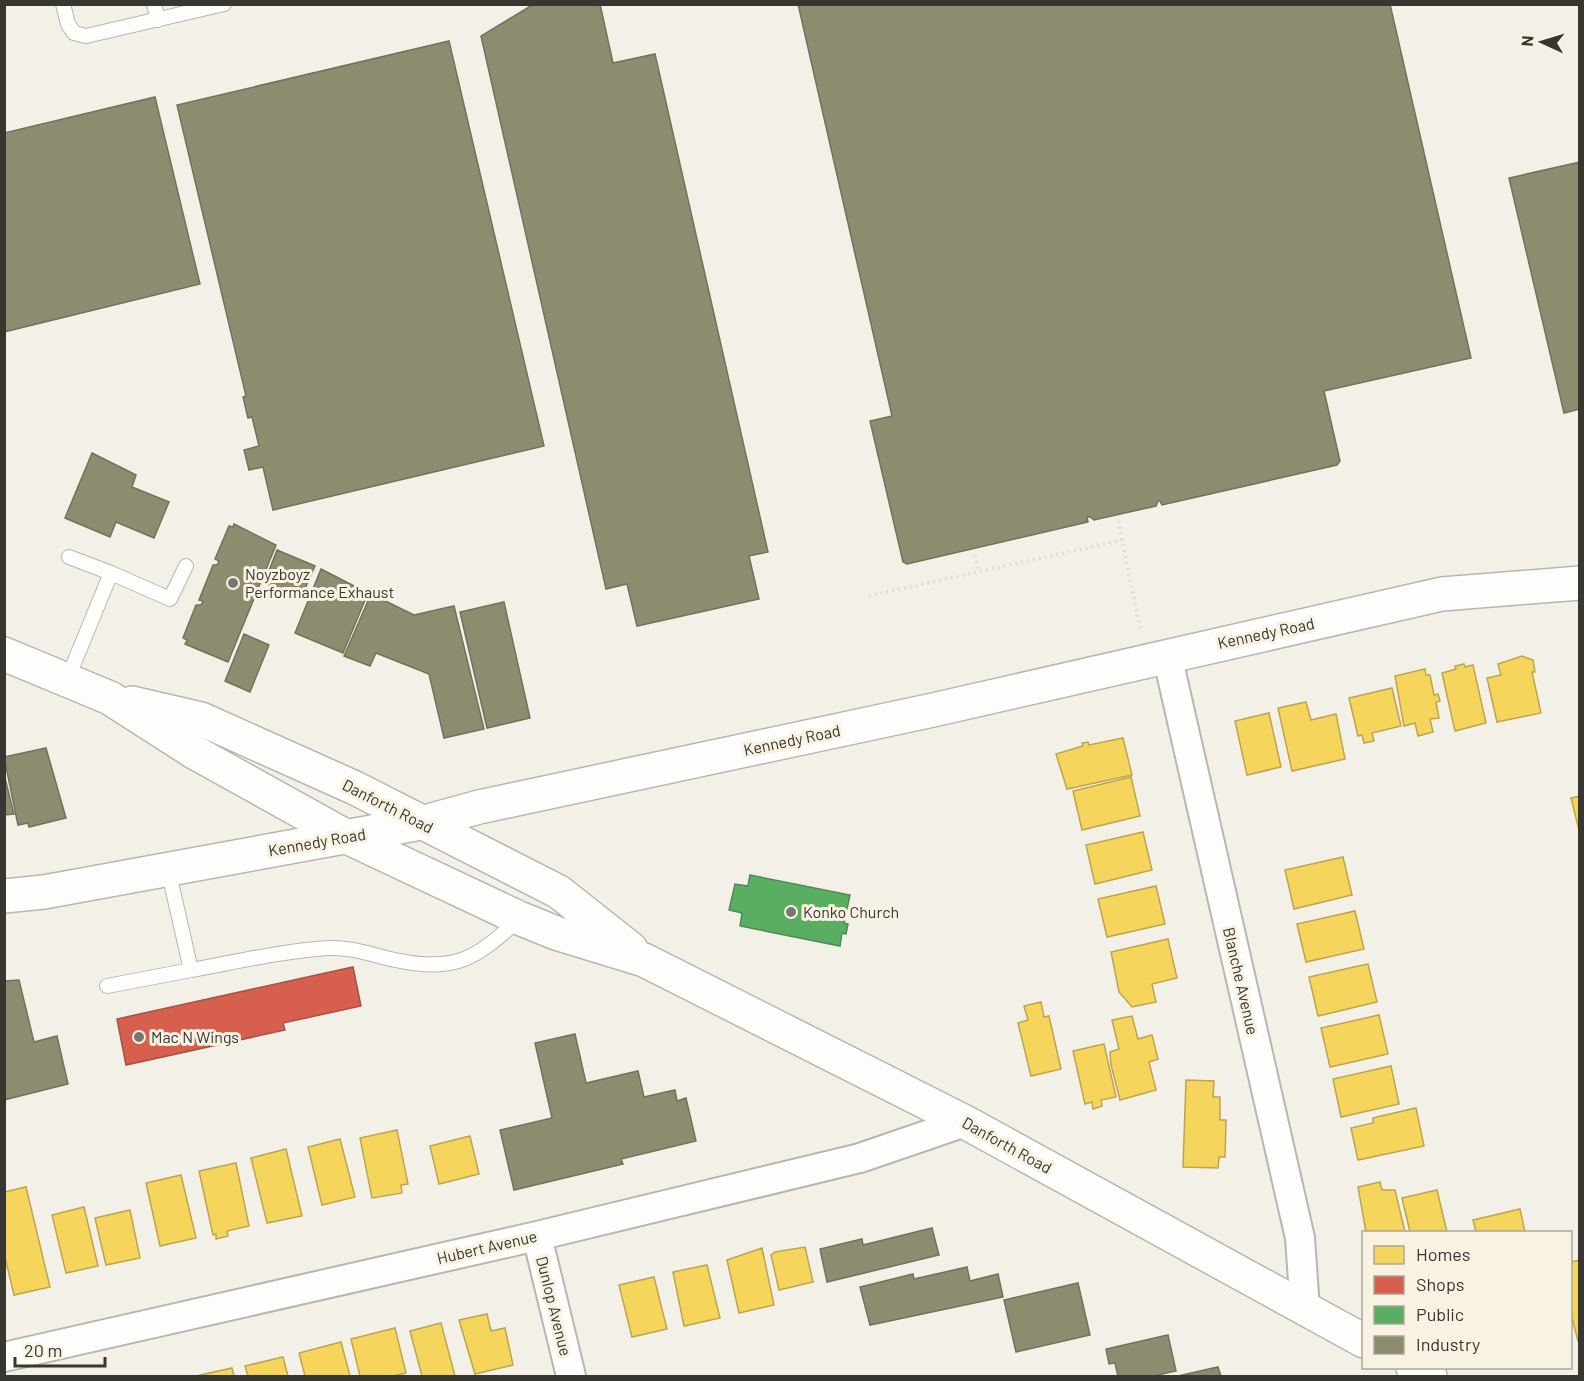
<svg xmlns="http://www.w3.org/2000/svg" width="1584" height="1381" viewBox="0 0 1584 1381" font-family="Barlow,sans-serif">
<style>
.homes{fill:#f6d55c;stroke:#bda54f;stroke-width:1.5}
.shops{fill:#d6604d;stroke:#a75344;stroke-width:1.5}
.public{fill:#5aae61;stroke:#508a52;stroke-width:1.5}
.industry{fill:#8c8c6e;stroke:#73725b;stroke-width:1.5}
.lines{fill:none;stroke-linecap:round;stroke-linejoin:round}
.lane-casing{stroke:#b9b6b0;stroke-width:16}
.street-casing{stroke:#b9b6b0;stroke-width:32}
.secondary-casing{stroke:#b9b6b0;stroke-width:36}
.path{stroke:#dadad7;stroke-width:4;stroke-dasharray:1.5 4.5;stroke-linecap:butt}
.lane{stroke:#fdfdfc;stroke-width:14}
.street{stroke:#fdfdfc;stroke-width:28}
.secondary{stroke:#fdfdfc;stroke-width:33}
.poi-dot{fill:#797770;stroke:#f8f2e3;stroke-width:2}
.labels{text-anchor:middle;stroke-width:6;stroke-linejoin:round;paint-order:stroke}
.poi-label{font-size:16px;fill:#383630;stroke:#f8f2e3;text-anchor:start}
.street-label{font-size:16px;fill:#383630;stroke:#f8f2e3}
</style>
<rect width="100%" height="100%" fill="#f3f0e8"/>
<path class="homes" d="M1522,656l11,4 2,12h-3l9,41 -44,9 -10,-44 14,-3 -3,-11z
M1464,664l1,3 8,-2 13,58 -31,8 -13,-58 14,-4 -1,-3z
M1425,669l1,6h4l4,20 4,-1 2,7 -4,1 3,16 -9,1 3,13 -15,4 -3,-13 -11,3 -9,-50z
M1392,688l9,38 -29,7 2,8 -10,2 -2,-8 -4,1 -9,-38z
M1306,702l5,18 25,-6 9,45 -53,12 -14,-63z
M1269,713l12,54 -34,8 -12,-54z
M1123,738l9,37 -65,14 -11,-35 27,-8 -1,-3 6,-1 1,3z
M1131,777l9,39 -58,14 -9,-39z
M1580,796v38l-9,-36z
M1143,832l9,38 -57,14 -9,-39z
M1343,857l9,38 -58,14 -9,-39z
M1156,886l9,38 -58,13 -9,-38z
M1355,911l9,38 -58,13 -9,-38z
M1168,939l9,39 -25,6 4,18 -24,5 -13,-15 -8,-40z
M1368,964l9,38 -59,14 -9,-39z
M1041,1002l3,15 5,-1 12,53 -30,7 -13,-53 10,-3 -4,-14z
M1379,1015l9,39 -58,13 -9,-39z
M1132,1016l6,23 14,-4 6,24 -9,3 7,28 -36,10 -9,-35 -1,-13 9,-3 -7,-29z
M1104,1044l12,53 -15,3 1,6 -9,3 -1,-7 -7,2 -12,-53z
M1391,1066l8,38 -58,13 -8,-38z
M1186,1080l28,1 -1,16h7v23h6l-1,37h-6l-1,11 -35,-1z
M1416,1108l8,38 -66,14 -7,-32 22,-5v-5l8,-2z
M397,1130l11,54 -7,1 1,8 -30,5 -12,-60z
M470,1136l9,38 -40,10 -9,-38z
M340,1139l15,58 -33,8 -14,-58z
M286,1149l16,67 -35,7 -16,-65z
M236,1163l13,63 -22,5 1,5 -12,3v-5l-3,1 -14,-64z
M181,1175l15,63 -36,8 -14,-63z
M1380,1182l2,8h13l10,42h-39l-8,-45z
M26,1187l24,100 -36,8 -10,-42v-61z
M1437,1190l10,42h-37l-8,-34z
M84,1207l14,59 -32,7 -14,-58z
M1520,1209l5,23h-49l-3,-12z
M130,1210l10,48 -34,7 -11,-47z
M805,1247l8,35 -34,8 -8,-35 4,-3z
M762,1248l12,57 -35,8 -12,-53z
M1580,1260v81h-2l-8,-31v-48z
M707,1265l13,53 -36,8 -11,-54z
M654,1277l13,52 -35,8 -13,-52z
M487,1314l4,17 14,-3 8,37 -38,9 -16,-54z
M441,1323l14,53h-33l-12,-45z
M395,1328l11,45 -13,3h-33l-9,-37z
M341,1342l9,34h-45l-6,-23z
M283,1357l5,19h-40l-3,-10z
M232,1368l2,8h-38z"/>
<path class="shops" d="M353,967l8,39 -78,17 2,7 -159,35 -9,-46z"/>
<path class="public" d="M750,875l100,20 -6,28 4,1 -2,10 -4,-1 -2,13 -100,-20 2,-13 -13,-3 6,-26 13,2z"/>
<path class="industry" d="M534,4h66l13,59 42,-9 113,498 -19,4 10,43 -122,27 -10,-42 -21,5 -125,-553z
M798,4h592l81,354 -147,33 16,70 -3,4 -175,40 -2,-4h-2l-2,5 -62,14 -4,-3h-3l1,5 -181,42 -4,-2 -33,-141 22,-5z
M449,41l95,405 -271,64 -10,-43 -14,3 -5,-20 15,-4 -7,-29 -4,1 -5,-21 3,-1 -69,-291z
M155,97l45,187 -196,48v-199z
M1580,162v247l-16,4 -55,-235z
M92,453l44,22 -4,12 37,15 -15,36 -38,-16 -6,15 -45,-19z
M234,524l42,21 -48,117 -43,-18 2,-4 -4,-2 13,-33h5l2,-4 -4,-1 14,-35h4l2,-4 -4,-2 14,-33 4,1z
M277,550l38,16 -14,32 -37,-15z
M321,569l47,24 -25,60 -48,-20z
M371,594l43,21 40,-9 30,123 -40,9 -15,-64 -53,-21 -6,13 -26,-10z
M504,602l26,116 -43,10 -27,-116z
M244,634l25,11 -19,47 -25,-11z
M46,748l20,70 -37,9 -1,-4 -10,2 -14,-68z
M4,774l10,40 -10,1z
M19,980l15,62 23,-6 11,48 -64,16v-119z
M575,1034l11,49 52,-12 6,26 31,-7 2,11 9,-3 10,43 -75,18 2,5 -109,26 -14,-60 52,-12 -17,-75z
M932,1228l7,27 -112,27 -7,-33 42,-10 1,6z
M967,1267l3,14 28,-7 5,23 -133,28 -10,-38 53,-13 1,5z
M1078,1283l12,52 -74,17 -12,-52z
M1168,1335l8,36 -23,5h-35l-3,-13 -6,1 -3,-15z
M1218,1367l3,9h-43z"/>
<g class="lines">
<defs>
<path id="lane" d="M63,4l5,20 6,9 12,3 138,-32
M154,4l4,16
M69,557l42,16
M67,680l44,-107 59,26 16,-33
M191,970c45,-8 91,-19 137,-22 24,-1 44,7 67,12 61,13 82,-2 124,-41
M107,986l84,-16 -23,-101"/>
<path id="street" d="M1167,655l133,583 5,71
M537,1236l34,140
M4,1357l533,-121 323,-78 105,-36"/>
<path id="secondary" d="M4,654l106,44 84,54 153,85 172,81 37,15 88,27 321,162 399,219
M132,703l69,16 154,69 204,104 72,57
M4,896l40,-4 377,-69 58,-16 454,-97 509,-116 138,-11
M1413,1368l17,8"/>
</defs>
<use href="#lane" class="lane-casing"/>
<use href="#street" class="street-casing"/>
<use href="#secondary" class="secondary-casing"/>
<path class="path" d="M1118,521l23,111
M975,555l3,17
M869,596l253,-56"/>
<use href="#lane" class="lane"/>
<use href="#street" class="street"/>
<use href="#secondary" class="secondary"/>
</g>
<g class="poi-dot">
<circle cx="233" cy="583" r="6"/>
<circle cx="791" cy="912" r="6"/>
<circle cx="139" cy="1037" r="6"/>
</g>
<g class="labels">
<g class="poi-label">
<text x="245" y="580">Noyzboyz<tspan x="245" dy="18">Performance Exhaust</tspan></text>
<text x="803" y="918">Konko Church</text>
<text x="151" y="1043">Mac N Wings</text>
</g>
<g class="street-label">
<text transform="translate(1266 633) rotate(-12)" y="6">Kennedy Road</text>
<text transform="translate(792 740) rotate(-12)" y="6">Kennedy Road</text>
<text transform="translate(388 806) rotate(27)" y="6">Danforth Road</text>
<text transform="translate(317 842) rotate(-10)" y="6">Kennedy Road</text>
<text transform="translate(1241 981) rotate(77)" y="6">Blanche Avenue</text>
<text transform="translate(1007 1145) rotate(29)" y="6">Danforth Road</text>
<text transform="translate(487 1247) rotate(-13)" y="6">Hubert Avenue</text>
<text transform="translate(554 1306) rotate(76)" y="6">Dunlop Avenue</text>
</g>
</g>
<rect width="1584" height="1381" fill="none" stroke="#383630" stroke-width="12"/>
<rect x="1362" y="1231" width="210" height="138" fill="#f8f2e3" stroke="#aba79b" stroke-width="1.5"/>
<rect x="1374" y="1246" width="30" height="18" fill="#f6d55c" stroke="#aba79b" stroke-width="1.5"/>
<text x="1416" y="1261" font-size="18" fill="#383630">Homes</text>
<rect x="1374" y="1276" width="30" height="18" fill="#d6604d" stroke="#aba79b" stroke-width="1.5"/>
<text x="1416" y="1291" font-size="18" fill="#383630">Shops</text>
<rect x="1374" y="1306" width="30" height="18" fill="#5aae61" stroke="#aba79b" stroke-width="1.5"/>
<text x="1416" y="1321" font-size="18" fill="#383630">Public</text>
<rect x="1374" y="1336" width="30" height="18" fill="#8c8c6e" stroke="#aba79b" stroke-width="1.5"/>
<text x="1416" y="1351" font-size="18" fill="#383630">Industry</text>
<g transform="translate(1542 42) rotate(274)" stroke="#f8f2e3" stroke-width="4.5" paint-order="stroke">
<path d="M0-4.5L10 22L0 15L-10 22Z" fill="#383630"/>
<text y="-9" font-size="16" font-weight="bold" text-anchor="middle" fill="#383630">N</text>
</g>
<path d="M15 1357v9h90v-9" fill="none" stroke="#383630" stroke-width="3"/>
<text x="24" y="1357" font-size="18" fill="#383630" stroke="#f8f2e3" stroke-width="4.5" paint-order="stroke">20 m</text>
</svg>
